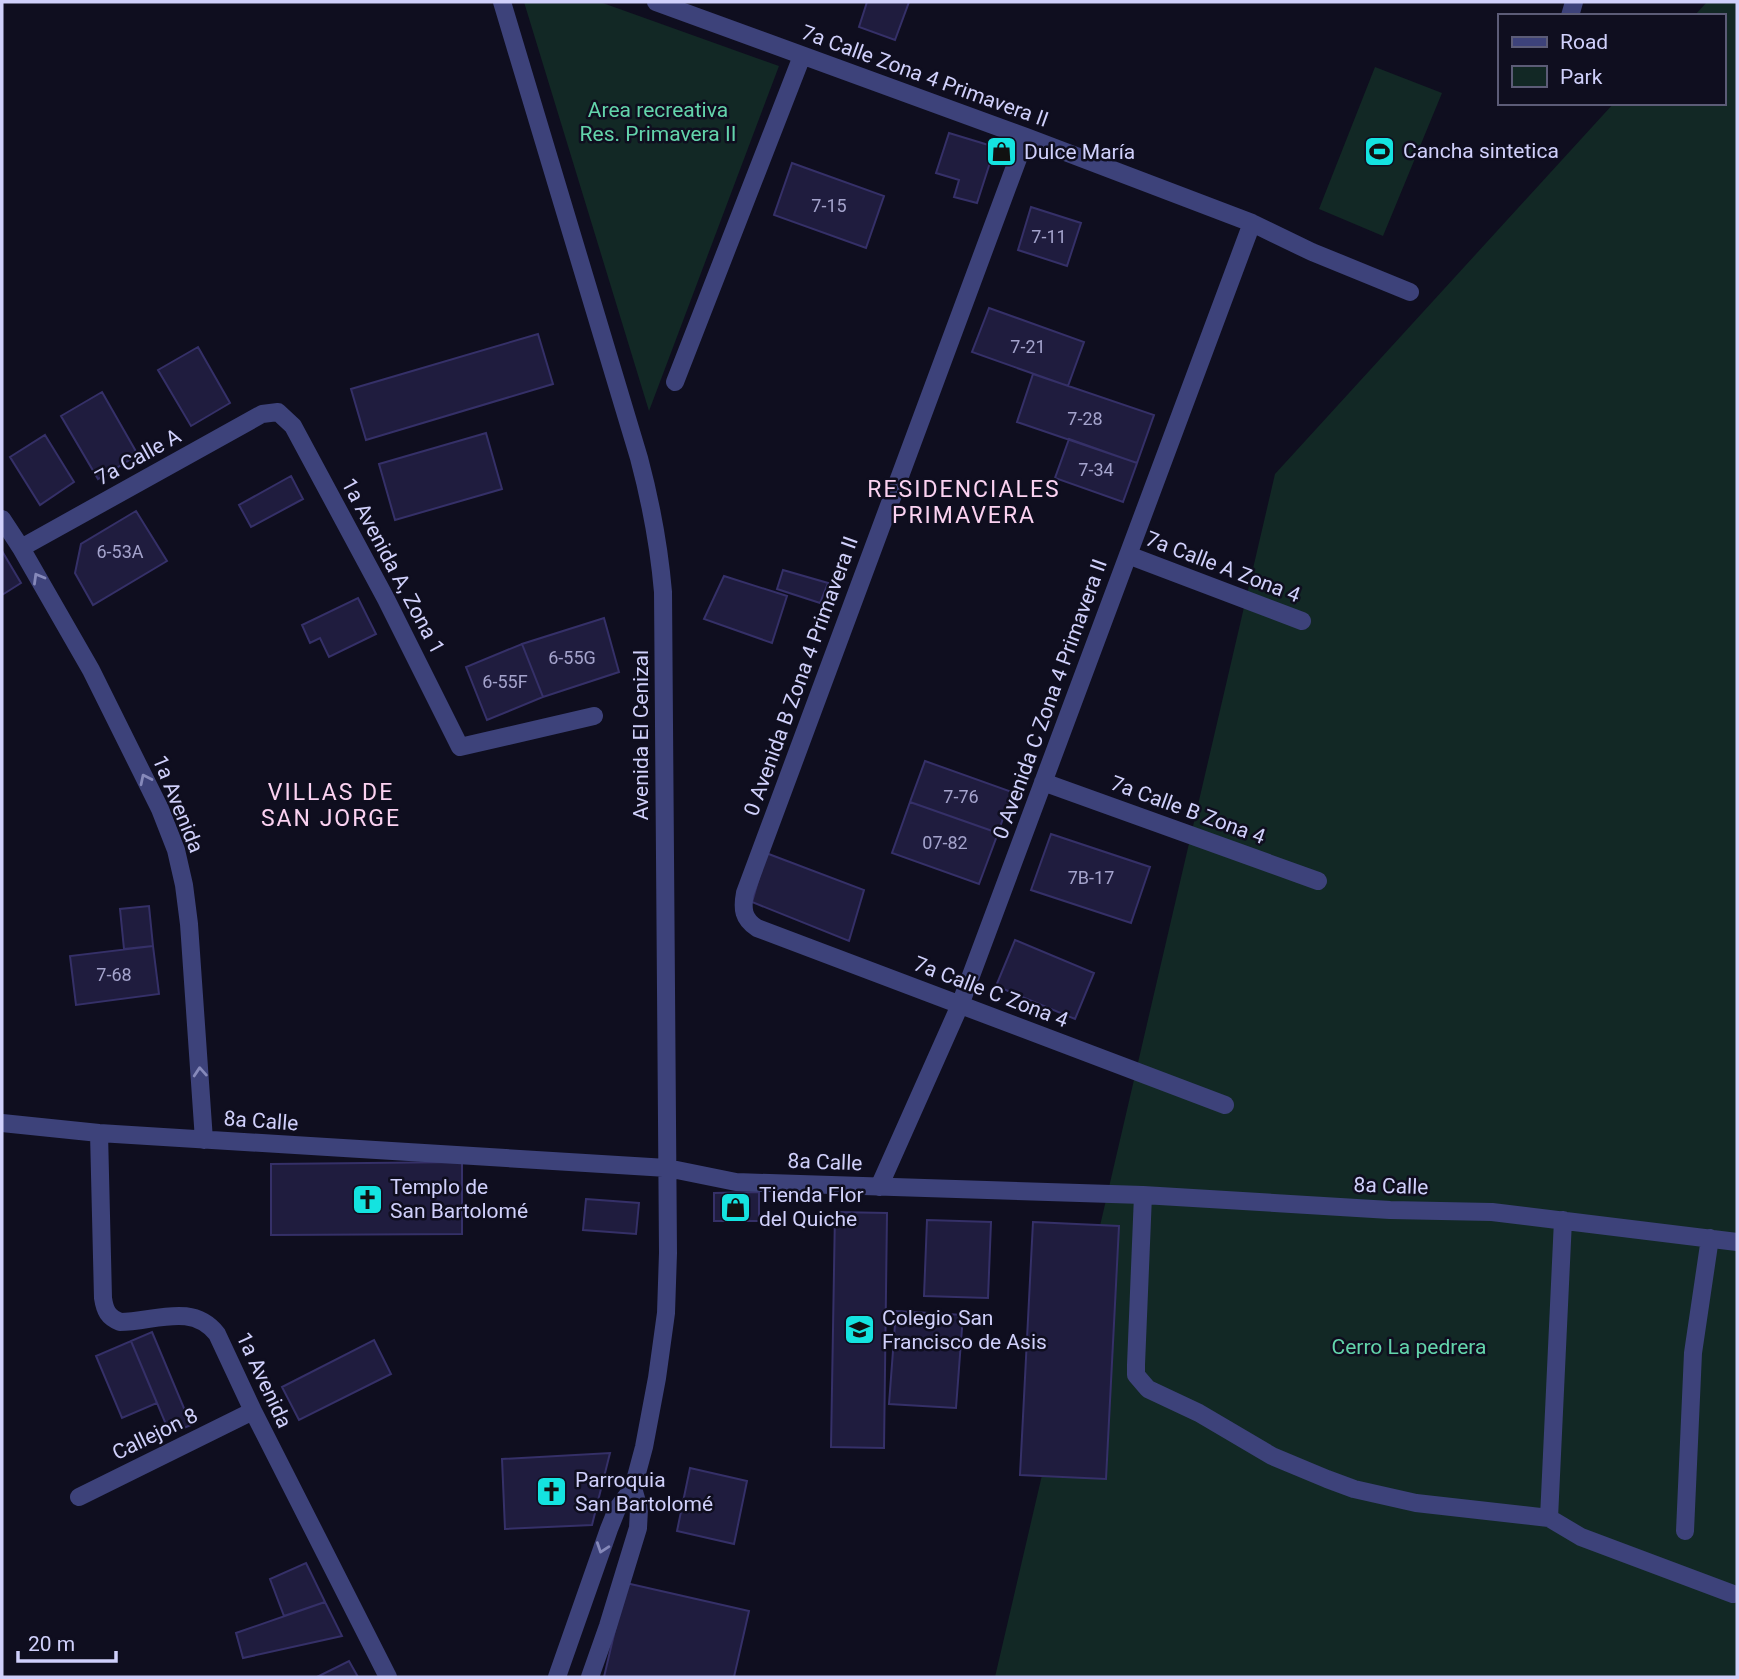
<svg xmlns="http://www.w3.org/2000/svg" width="1739" height="1679" viewBox="0 0 1739 1679" font-family="Roboto,sans-serif">
<style>
.green{fill:#122825}
.building{fill:#1f1c3e;stroke:#353068;stroke-width:2}
.lines{fill:none;stroke-linecap:round;stroke-linejoin:round}
.minor{stroke:#3d427a;stroke-width:18}
.oneway{stroke:#8689ba}
.labels{text-anchor:middle;stroke-width:5;stroke-linejoin:round;paint-order:stroke}
.number-label{font-size:18px;fill:#a4a3cc}
.street-label{font-size:21px;fill:#d0d0fb;stroke:#0f0e1f}
.park-label{font-size:21px;fill:#63d4ab;stroke:#0f0e1f}
.poi-label{font-size:21px;fill:#d0d0fb;stroke:#0f0e1f;text-anchor:start}
.neighbourhood-label{font-size:23px;letter-spacing:2px;fill:#fbd2f1;stroke:#0f0e1f}
</style>
<rect width="100%" height="100%" fill="#0f0e1f"/>
<path class="green" d="M524,2h76l179,64 -130,345z
M1707,2h30v1675h-742l280,-1203 339,-371h109v-87h-29z
M1375,67l67,26 -59,143 -64,-27z"/>
<path class="building" d="M867,2h42l-14,38 -36,-13z
M949,133l46,14 -18,56 -23,-6 5,-17 -23,-7z
M792,163l92,33 -18,52 -92,-33z
M1031,207l50,16 -14,43 -49,-16z
M989,308l95,34 -16,44 -96,-34z
M538,334l15,50 -187,56 -15,-51z
M198,347l32,56 -39,23 -33,-56z
M1033,374l121,41 -17,48 -120,-41z
M102,392l36,63 -40,24 -37,-63z
M486,433l16,56 -107,31 -16,-56z
M45,435l29,47 -34,23 -30,-48z
M1069,439l68,24 -14,39 -68,-24z
M291,476l12,23 -52,28 -12,-22z
M136,511l31,50 -74,44 -18,-32 6,-29z
M2,551l19,32 -19,12z
M783,570l45,13 -8,20 -43,-14z
M724,576l63,20 -15,47 -68,-24z
M358,598l18,36 -47,23 -9,-19 -10,5 -8,-18z
M604,618l15,54 -76,25 -21,-53z
M522,644l21,53 -56,23 -21,-53z
M925,761l87,31 -14,41 -88,-31z
M910,802l88,31 -19,51 -87,-31z
M1051,834l99,33 -19,56 -100,-33z
M766,853l98,37 -15,51 -97,-39z
M149,906l4,40 -29,3 -4,-40z
M1015,940l79,33 -19,46 -79,-33z
M153,946l6,48 -83,11 -6,-49z
M462,1162v72l-191,1v-71z
M759,1192v29h-45v-28z
M586,1199l53,4 -3,31 -53,-4z
M835,1212l52,1 -3,235 -53,-1z
M927,1220l64,2 -3,76 -64,-2z
M1033,1222l86,4 -13,253 -86,-4z
M896,1311l67,4 -7,93 -67,-4z
M152,1332l39,93 -21,9 -39,-93z
M374,1340l17,34 -92,46 -17,-33z
M131,1341l26,62 -35,15 -26,-62z
M610,1453l-18,72 -87,4 -3,-70z
M690,1468l57,13 -13,63 -57,-13z
M306,1563l19,39 -41,14 -14,-37z
M626,1583l123,28 -15,66h-130z
M325,1602l17,34 -99,22 -7,-25z
M349,1661l9,16h-41z"/>
<g class="lines">
<path class="minor" d="M502,2l137,456c12,45 20,88 24,134l5,661 -2,60 -9,65 -13,69 -11,41 -16,21 -8,20 -52,148
M656,2l370,135 226,86 60,29 98,40
M1570,16l4,-14
M1026,137l-281,756c-3,16 -2,26 12,35l468,177
M675,382l127,-326
M2,519l19,29 70,122 69,139 16,41 8,35 5,39 15,216
M21,548l241,-134 16,-2 15,14 93,173 74,148 134,-31
M1128,555l174,66
M1043,782l275,99
M2,1123l97,10 568,35 69,14 407,13 247,15 102,2 245,30
M99,1133l4,165c2,13 5,19 17,24 34,0 72,-20 97,12l36,77 135,266
M879,1187l81,-182 292,-782
M1143,1195l-7,170v10l12,14 51,24 73,43 55,23 27,10 62,14 133,15 32,19 152,57
M79,1497l174,-86
M1549,1518l14,-298
M1685,1531l8,-178 17,-115
M590,1677l18,-51 30,-98 1,-19 -6,-21"/>
</g>
<defs><path id="oneway-chevron" d="M-2-3.5L2.5 0L-2 3.5" fill="none" stroke-width="1.6" stroke-linecap="round" stroke-linejoin="round" transform="scale(1.75)"/></defs>
<g class="oneway">
<use href="#oneway-chevron" transform="translate(38 578) rotate(-120)"/>
<use href="#oneway-chevron" transform="translate(145 779) rotate(-116)"/>
<use href="#oneway-chevron" transform="translate(200 1072) rotate(-94)"/>
<use href="#oneway-chevron" transform="translate(602 1548) rotate(109)"/>
</g>
<defs>
<symbol id="stadium-square" viewBox="-11 -11 22 22"><rect x="-9" y="-9" width="18" height="18" rx="4" fill="#14e3e0" stroke="#0f0e1f"/><path d="M0-5a6.5 5 0 1 0 0 10a6.5 5 0 1 0 0-10ZM-3.5-1.8h7v3.6h-7Z" fill="#111"/></symbol>
<symbol id="shop-square" viewBox="-11 -11 22 22"><rect x="-9" y="-9" width="18" height="18" rx="4" fill="#14e3e0" stroke="#0f0e1f"/><path d="M-5-2.5h2.3a2.7 3.5 0 0 1 5.4 0H5L5.5 6h-11ZM-1.5-2.5h3a1.5 2.3 0 0 0-3 0Z" fill="#111"/></symbol>
<symbol id="church-square" viewBox="-11 -11 22 22"><rect x="-9" y="-9" width="18" height="18" rx="4" fill="#14e3e0" stroke="#0f0e1f"/><path d="M-1.2-6h2.4v3.5h3.3v2.4h-3.3V6h-2.4V-.1h-3.3v-2.4h3.3Z" fill="#111"/></symbol>
<symbol id="school-square" viewBox="-11 -11 22 22"><rect x="-9" y="-9" width="18" height="18" rx="4" fill="#14e3e0" stroke="#0f0e1f"/><path d="M0-5L7-2L0 1L-7-2ZM-4 1L0 2.5L4 1V4Q0 6-4 4Z" fill="#111"/></symbol>
</defs>
<g fill-rule="evenodd">
<use href="#stadium-square" x="1362" y="134" width="35" height="35"/>
<use href="#shop-square" x="984" y="134" width="35" height="35"/>
<use href="#church-square" x="350" y="1182" width="35" height="35"/>
<use href="#shop-square" x="718" y="1190" width="35" height="35"/>
<use href="#school-square" x="842" y="1312" width="35" height="35"/>
<use href="#church-square" x="534" y="1474" width="35" height="35"/>
</g>
<g class="labels">
<g class="number-label">
<text x="829" y="212">7-15</text>
<text x="1049" y="243">7-11</text>
<text x="1028" y="353">7-21</text>
<text x="1085" y="425">7-28</text>
<text x="1096" y="476">7-34</text>
<text x="120" y="558">6-53A</text>
<text x="572" y="664">6-55G</text>
<text x="505" y="688">6-55F</text>
<text x="961" y="803">7-76</text>
<text x="945" y="849">07-82</text>
<text x="1091" y="884">7B-17</text>
<text x="114" y="981">7-68</text>
</g>
<g class="street-label">
<text transform="translate(925 76) rotate(20)" y="7">7a Calle Zona 4 Primavera II</text>
<text transform="translate(138 457) rotate(-29)" y="7">7a Calle A</text>
<text transform="translate(393 566) rotate(62)" y="7">1a Avenida A, Zona 1</text>
<text transform="translate(1223 567) rotate(21)" y="7">7a Calle A Zona 4</text>
<text transform="translate(801 676) rotate(-70)" y="7">0 Avenida B Zona 4 Primavera II</text>
<text transform="translate(1050 699) rotate(-70)" y="7">0 Avenida C Zona 4 Primavera II</text>
<text transform="translate(641 735) rotate(-90)" y="7">Avenida El Cenizal</text>
<text transform="translate(178 804) rotate(68)" y="7">1a Avenida</text>
<text transform="translate(1188 810) rotate(20)" y="7">7a Calle B Zona 4</text>
<text transform="translate(991 992) rotate(21)" y="7">7a Calle C Zona 4</text>
<text transform="translate(261 1121) rotate(4)" y="7">8a Calle</text>
<text transform="translate(825 1162) rotate(2)" y="7">8a Calle</text>
<text transform="translate(1391 1186) rotate(2)" y="7">8a Calle</text>
<text transform="translate(264 1380) rotate(65)" y="7">1a Avenida</text>
<text transform="translate(155 1434) rotate(-26)" y="7">Callejon 8</text>
</g>
<g class="park-label">
<text x="658" y="117">Area recreativa<tspan x="658" dy="24">Res. Primavera II</tspan></text>
<text x="1409" y="1354">Cerro La pedrera</text>
</g>
<g class="poi-label">
<text x="1403" y="158">Cancha sintetica</text>
<text x="1024" y="159">Dulce María</text>
<text x="390" y="1194">Templo de<tspan x="390" dy="24">San Bartolomé</tspan></text>
<text x="759" y="1202">Tienda Flor<tspan x="759" dy="24">del Quiche</tspan></text>
<text x="882" y="1325">Colegio San<tspan x="882" dy="24">Francisco de Asis</tspan></text>
<text x="575" y="1487">Parroquia<tspan x="575" dy="24">San Bartolomé</tspan></text>
</g>
<g class="neighbourhood-label">
<text x="964" y="497">RESIDENCIALES<tspan x="964" dy="26">PRIMAVERA</tspan></text>
<text x="331" y="800">VILLAS DE<tspan x="331" dy="26">SAN JORGE</tspan></text>
</g>
</g>
<rect width="1739" height="1679" fill="none" stroke="#d0d0fb" stroke-width="7"/>
<rect x="1498" y="14" width="228" height="91" fill="#0f0e1f" stroke="#5c5c77" stroke-width="2"/>
<rect x="1512" y="37" width="35" height="10" fill="#3d427a" stroke="#5c5c77" stroke-width="2"/>
<text x="1560" y="49" font-size="21" fill="#d0d0fb">Road</text>
<rect x="1512" y="66" width="35" height="21" fill="#122825" stroke="#5c5c77" stroke-width="2"/>
<text x="1560" y="84" font-size="21" fill="#d0d0fb">Park</text>
<path d="M18 1651v10h98v-10" fill="none" stroke="#d0d0fb" stroke-width="3.5"/>
<text x="28" y="1651" font-size="21" fill="#d0d0fb" stroke="#0f0e1f" stroke-width="5" paint-order="stroke">20 m</text>
</svg>
